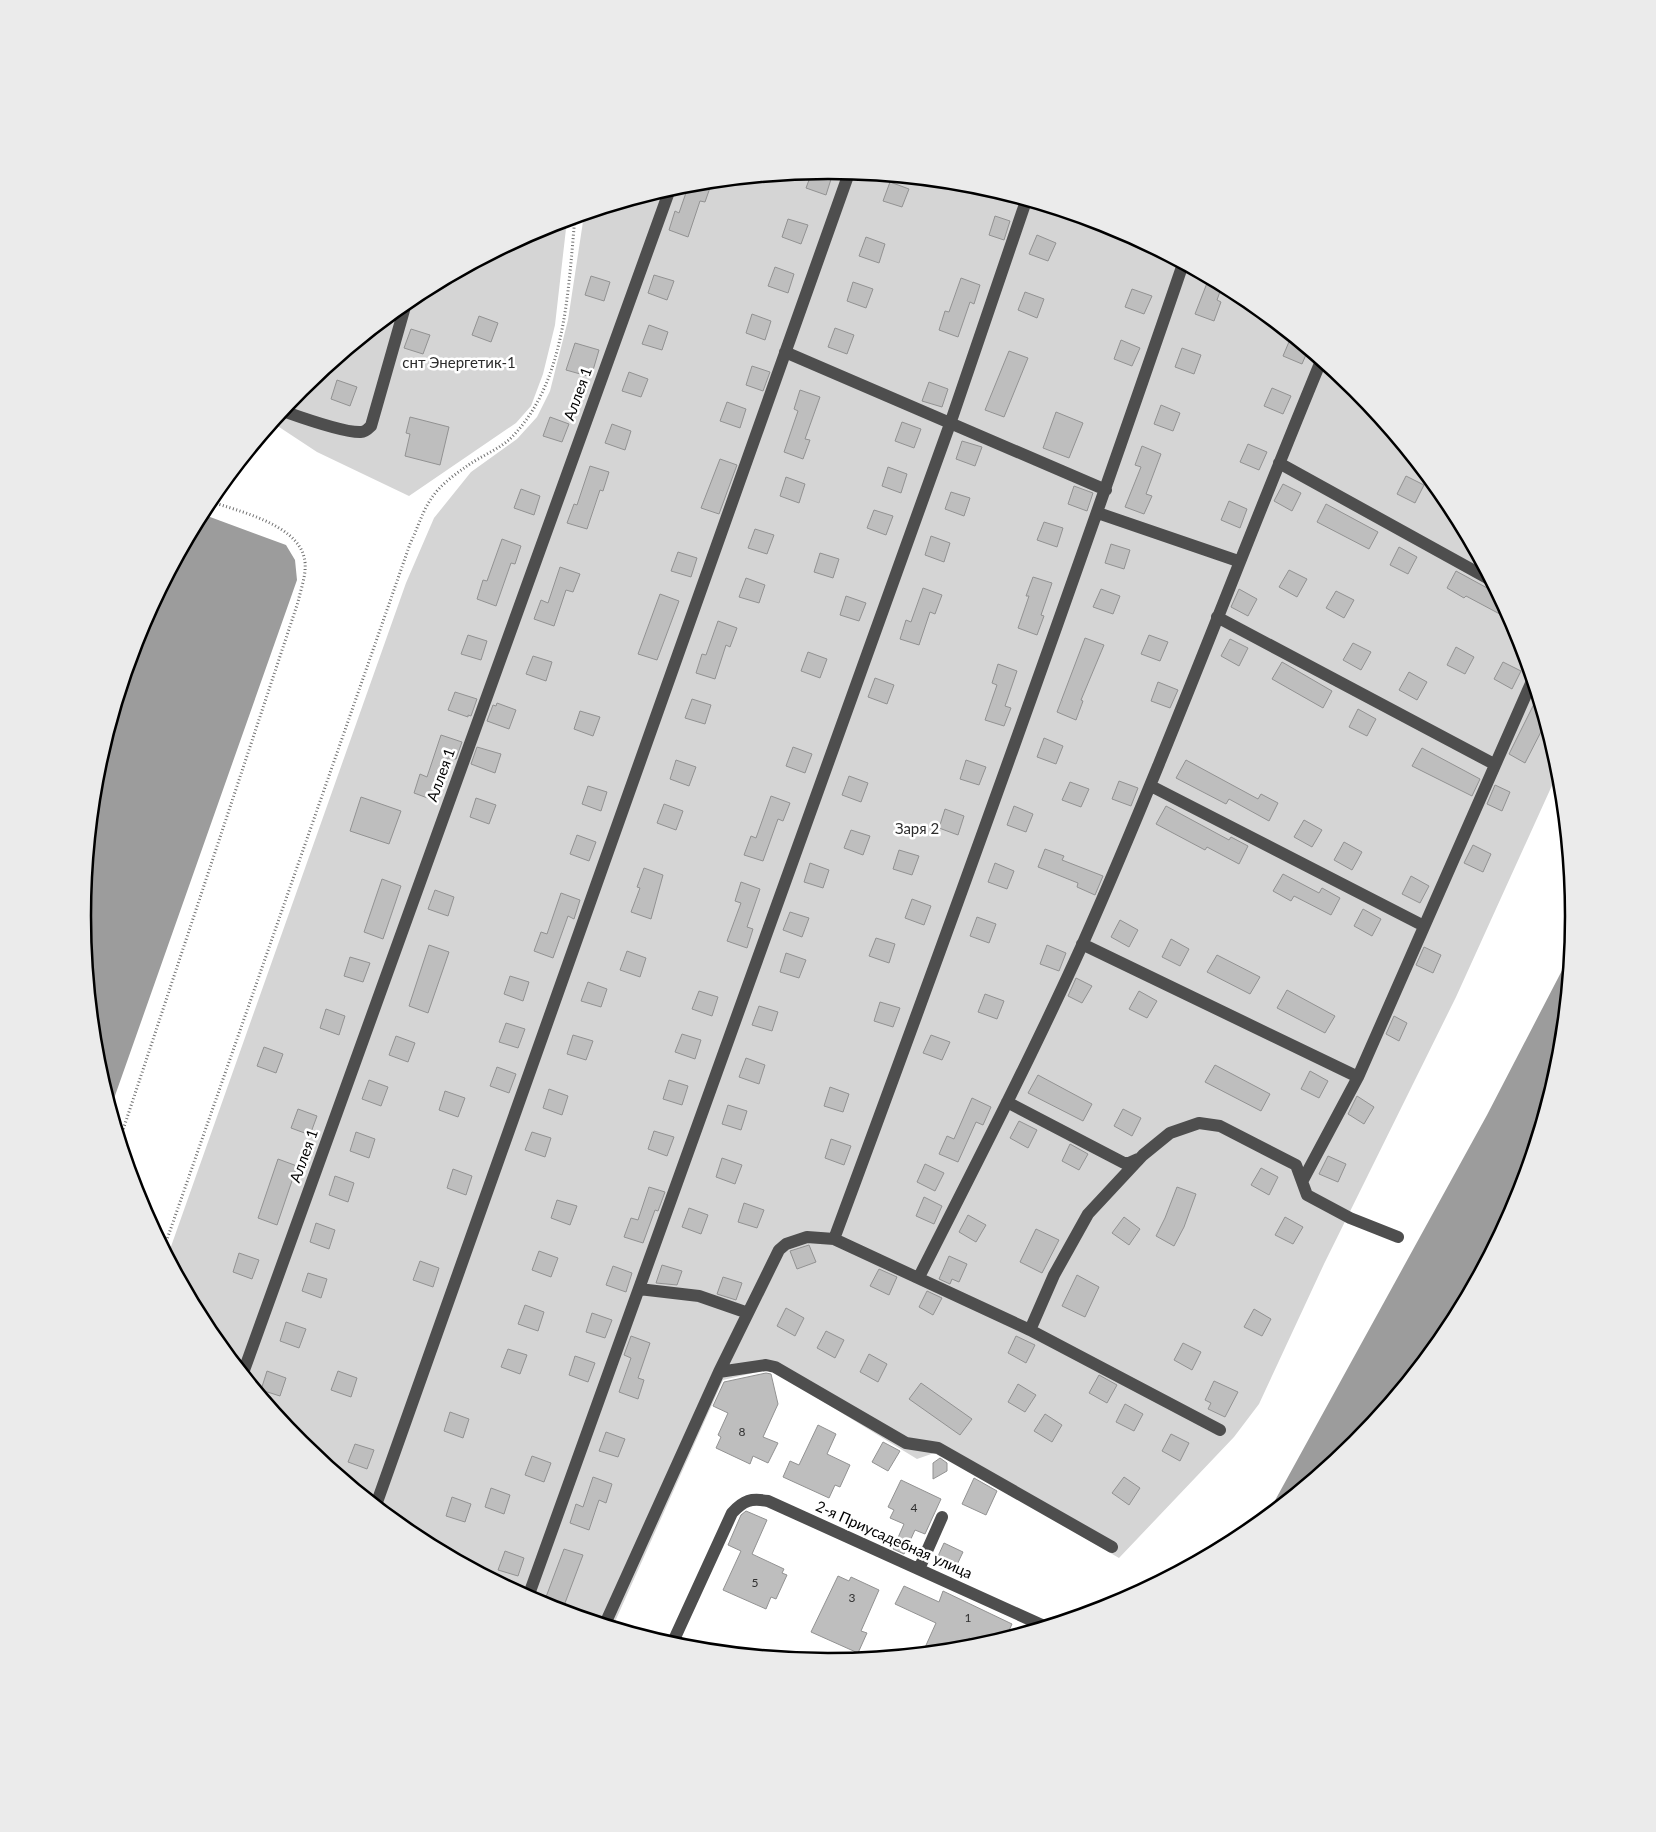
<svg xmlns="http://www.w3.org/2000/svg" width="1656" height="1832" viewBox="0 0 1656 1832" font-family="Lato,sans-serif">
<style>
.green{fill:#d5d5d5}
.water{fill:#9c9c9c}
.building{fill:#bebebe;stroke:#929292}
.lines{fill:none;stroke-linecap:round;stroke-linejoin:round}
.path{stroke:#707070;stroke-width:3;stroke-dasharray:1 2.5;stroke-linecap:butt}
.minor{stroke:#4e4e4e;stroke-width:12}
.labels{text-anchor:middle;stroke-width:5;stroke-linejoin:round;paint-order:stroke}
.number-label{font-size:12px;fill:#303030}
.park-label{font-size:15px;fill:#2c2c2c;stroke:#fff}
.street-label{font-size:15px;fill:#000;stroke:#fff}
.rim{fill:none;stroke:#000;stroke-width:2.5}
</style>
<rect width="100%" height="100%" fill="#fff"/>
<path class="green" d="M828,171l146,14 140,42 128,69 113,93 93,113 69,129 42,139 -103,227 -132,267 -65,140 -25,33 -115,121 -182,-106 -20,7 -147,-90 -47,11 -110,246 -71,-21 -128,-69 -113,-93 -93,-113 -40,-75 238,-672 28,-65 37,-46 46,-33 20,-22 13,-26 18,-71 16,-105 99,-30z
M567,220l-12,105 -12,49 -12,32 -15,17 -107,73 -92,-44 -44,-29 28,-34 113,-93 129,-69z"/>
<path class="water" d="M202,514l84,31 9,15 2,20 -186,527 -14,-46 -14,-145 14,-146 42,-140z
M1570,955l-11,107 -42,140 -69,128 -93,113 -88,72 220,-400z"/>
<path class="building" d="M819,171l13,5 -6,19 -20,-7 6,-16z
M712,182l-7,20 -5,-1 -12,36 -19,-7 6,-19 4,2 10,-29z
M890,182l19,7 -7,18 -19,-6z
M995,216l15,5 -6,19 -15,-5z
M788,219l20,6 -7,19 -19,-7z
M1037,235l19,8 -8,18 -19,-7z
M866,237l19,7 -6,19 -20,-7z
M775,267l19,7 -6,19 -20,-7z
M654,275l20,6 -7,19 -19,-7z
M591,276l19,6 -6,19 -19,-6z
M961,278l19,7 -6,19 -4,-2 -12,35 -19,-7 6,-19 4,1z
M1209,278l13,8 -5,14 4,2 -7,19 -19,-7z
M853,282l20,7 -7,19 -19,-7z
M1132,289l20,7 -8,18 -19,-7z
M1025,292l19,7 -7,19 -19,-8z
M752,314l19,7 -6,19 -19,-7z
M479,316l19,7 -7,19 -19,-7z
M649,325l19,7 -6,18 -20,-6z
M835,328l19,7 -7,19 -19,-7z
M411,329l19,6 -7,19 -19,-6z
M1291,337l17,13 -6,14 -19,-8z
M1121,340l19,8 -8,18 -18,-7z
M575,343l24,7 -8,27 -25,-7z
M1182,348l19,7 -7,19 -19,-7z
M1009,351l19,7 -24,59 -19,-7z
M752,366l18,6 -7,19 -17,-6z
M629,372l19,7 -7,18 -19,-6z
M337,380l20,7 -7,19 -19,-7z
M929,382l19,7 -6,18 -20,-6z
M1272,388l19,8 -8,18 -19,-8z
M800,390l20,7 -15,42 5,1 -7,19 -19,-7 14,-41 -4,-2z
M727,402l19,7 -6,19 -20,-7z
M1161,405l19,8 -7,18 -19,-7z
M1056,412l27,11 -14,35 -26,-10z
M410,417l39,10 -9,38 -35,-9 5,-22 -4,-1z
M550,417l19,7 -7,18 -19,-6z
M902,422l19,7 -7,19 -19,-7z
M612,424l19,7 -6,19 -20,-7z
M962,441l20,6 -7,19 -19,-7z
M1248,444l19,8 -8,18 -19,-8z
M1142,446l19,8 -15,40 6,2 -8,18 -19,-7 16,-40 -6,-2z
M720,459l17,6 -18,49 -18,-6z
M590,466l19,6 -6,19 -3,-1 -13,39 -20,-6 7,-19 3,1z
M888,467l19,7 -6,19 -19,-7z
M1406,476l18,9 -9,18 -18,-9z
M786,477l19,7 -6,19 -19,-7z
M1283,484l18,9 -9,18 -18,-10z
M1074,486l19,7 -6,18 -19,-7z
M521,489l19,7 -6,19 -20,-7z
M951,492l19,6 -6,18 -19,-7z
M1229,501l18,8 -7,19 -19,-8z
M1326,504l52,28 -9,17 -52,-27z
M874,510l19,6 -7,19 -19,-7z
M1044,522l19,6 -6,19 -20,-7z
M755,529l19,6 -7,19 -19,-6z
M931,536l19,7 -6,19 -19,-7z
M502,539l19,7 -6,18 -4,-1 -15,43 -19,-7 6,-19 4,1z
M1111,544l19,6 -6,19 -19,-6z
M1399,547l18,10 -9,17 -18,-9z
M678,552l19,6 -6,19 -20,-6z
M820,553l19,6 -6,19 -19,-6z
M560,567l20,7 -7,18 -7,-2 -12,36 -20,-7 7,-19 7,3z
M1289,570l18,9 -10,18 -18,-10z
M1456,571l33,18 4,-3 18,34 -45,-24 -2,2 -17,-10z
M1033,577l19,6 -11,32 3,1 -7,19 -19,-7 11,-32h-3z
M746,578l19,7 -6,18 -20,-6z
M923,588l19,7 -7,19 -5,-2 -11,33 -19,-6 6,-19 5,2z
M1101,589l19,7 -7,18 -20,-7z
M1239,589l18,10 -9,17 -17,-9z
M1336,591l18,9 -10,18 -18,-10z
M660,594l19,7 -22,59 -19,-6z
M846,596l20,7 -7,18 -19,-6z
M718,621l19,7 -7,19 -4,-2 -11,34 -19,-6 6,-19 4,1z
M468,635l19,6 -6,19 -20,-6z
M1149,635l19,7 -8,19 -19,-7z
M1085,638l19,7 -23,55 2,1 -7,19 -19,-8z
M1230,639l18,9 -9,18 -18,-10z
M1353,643l18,9 -10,18 -18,-10z
M1456,647l18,10 -9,17 -18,-9z
M808,652l19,7 -7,19 -19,-7z
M533,656l19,6 -6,19 -20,-7z
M1282,662l50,29 -9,17 -51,-29z
M1503,662l18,9 -9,18 -18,-10z
M998,664l19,7 -12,35 6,2 -7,18 -19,-6 12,-35 -5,-2z
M1409,672l18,10 -10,18 -18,-10z
M875,678l19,7 -7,19 -19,-7z
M1158,682l20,8 -8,18 -19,-7z
M455,692l22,7 -6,17 -3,-1v2l-20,-7z
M1537,698l8,26 -20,39 -16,-9z
M692,699l19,6 -6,19 -20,-6z
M497,703l19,7 -7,19 -22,-8 6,-16 3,1z
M1358,709l18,10 -9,17 -18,-9z
M580,711l20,6 -7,19 -19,-7z
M441,735l21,7 -6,17 -8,-1 -15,42 -19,-7 6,-19 7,3z
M1044,738l19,8 -7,18 -19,-7z
M477,747l24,7 -6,19 -24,-9z
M793,747l19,7 -7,19 -19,-7z
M1422,748l58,31 -8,17 -60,-30z
M676,760l20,7 -7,19 -19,-7z
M966,760l20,7 -7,18 -19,-6z
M1186,760l72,39 3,-5 17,9 -9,18 -40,-22 -3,5 -50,-26z
M849,776l19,7 -7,19 -19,-7z
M1119,781l19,7 -7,18 -19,-7z
M1070,782l19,7 -8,18 -19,-7z
M1495,785l15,7 -8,19 -15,-7z
M588,786l19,6 -6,19 -19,-7z
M771,796l19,7 -7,18 -5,-2 -15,42 -19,-6 7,-19 5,2z
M361,797l40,14 -12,33 -39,-13z
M476,798l20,7 -7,19 -19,-7z
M664,804l19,7 -7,19 -19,-7z
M1014,806l19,8 -7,18 -19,-7z
M1166,806l63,34 2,-3 17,9 -9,18 -32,-17 -2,3 -49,-26z
M945,809l19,7 -6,19 -19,-7z
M1304,820l18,10 -10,17 -18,-10z
M851,830l19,6 -7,19 -19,-7z
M577,835l19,7 -7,19 -19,-7z
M1344,842l18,10 -10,18 -18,-10z
M1473,845l18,9 -8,18 -19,-9z
M1045,849l19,7 -2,4 41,16 -8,19 -18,-8 1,-4 -40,-16z
M899,850l20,6 -7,19 -19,-6z
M810,863l19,7 -6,18 -19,-6z
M995,863l19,8 -7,18 -19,-7z
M644,868l19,7 -12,44 -20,-7 9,-24 -3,-1z
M1283,874l36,19 3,-5 18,10 -9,17 -37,-19 -3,5 -18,-10z
M1411,876l18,10 -9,17 -18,-9z
M382,879l19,7 -18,53 -19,-7z
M741,882l19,7 -13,38 6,2 -6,19 -20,-7 14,-38 -6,-2z
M435,890l19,7 -6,19 -20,-7z
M561,893l19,7 -6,19 -6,-3 -15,42 -19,-7 7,-19 6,2z
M912,899l19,7 -7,19 -19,-7z
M1363,909l18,10 -9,17 -18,-10z
M790,912l19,6 -7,19 -19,-7z
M977,917l19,7 -7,19 -19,-7z
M1120,920l18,10 -9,17 -18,-10z
M876,938l19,6 -6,19 -20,-7z
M1171,939l18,10 -9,17 -18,-9z
M429,945l20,7 -21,61 -19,-7z
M1047,945l19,8 -7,18 -19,-7z
M1424,947l17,8 -8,18 -17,-8z
M627,951l19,7 -6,19 -20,-7z
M786,953l20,7 -7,18 -19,-6z
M1217,955l43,22 -10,17 -43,-22z
M350,957l20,6 -7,19 -19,-6z
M510,976l19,6 -6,19 -19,-7z
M1076,978l16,8 -10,17 -14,-7z
M588,982l19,7 -6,18 -20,-6z
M1287,990l48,26 -10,17 -48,-25z
M699,991l19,6 -6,19 -20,-7z
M1139,991l18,10 -10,17 -18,-9z
M985,994l19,7 -7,18 -19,-7z
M880,1002l20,6 -7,19 -19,-6z
M759,1006l19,6 -6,19 -20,-6z
M326,1009l19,7 -6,19 -19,-7z
M1394,1016l13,7 -8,18 -13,-7z
M506,1023l19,6 -7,19 -19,-6z
M682,1034l19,6 -6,19 -20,-7z
M573,1035l20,6 -7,19 -19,-6z
M931,1035l19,7 -8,18 -19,-7z
M396,1036l19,7 -7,19 -19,-7z
M264,1047l19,7 -7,19 -19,-7z
M746,1058l19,7 -6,19 -20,-7z
M1215,1065l55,29 -9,17 -56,-29z
M497,1067l19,7 -7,19 -19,-7z
M1310,1071l18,10 -9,17 -18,-9z
M1038,1075l54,29 -9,17 -55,-28z
M369,1080l19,7 -7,19 -19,-7z
M669,1080l19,6 -6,19 -19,-6z
M830,1087l19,7 -6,18 -19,-6z
M549,1089l19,7 -6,19 -19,-7z
M445,1091l20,7 -7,19 -19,-7z
M1357,1096l17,11 -10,17 -16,-10z
M972,1098l19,9 -8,18 -7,-3 -18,40 -19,-8 8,-18 7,3z
M728,1105l19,6 -6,19 -19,-6z
M298,1109l19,7 -7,19 -19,-7z
M1123,1109l18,9 -9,18 -18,-10z
M1019,1121l18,9 -9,18 -18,-10z
M654,1131l20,6 -7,19 -19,-7z
M356,1132l19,7 -6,19 -19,-7z
M532,1132l19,6 -6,19 -20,-7z
M831,1139l20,7 -7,19 -19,-7z
M1070,1144l18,10 -9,16 -17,-9z
M1328,1156l18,8 -8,18 -19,-8z
M722,1158l20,7 -7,19 -19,-7z
M278,1159l19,7 -20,59 -19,-7z
M925,1164l19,9 -9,18 -18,-9z
M1261,1168l17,9 -9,18 -18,-10z
M453,1169l19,7 -6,19 -19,-7z
M335,1176l19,7 -6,19 -19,-7z
M649,1187l16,5 -7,19 -3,-1 -12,33 -19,-6 7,-19 7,2z
M1177,1187l19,7 -12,33 -10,19 -18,-10 9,-18z
M924,1197l18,9 -8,18 -18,-8z
M557,1200l20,6 -7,19 -19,-7z
M744,1203l20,7 -7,18 -19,-6z
M689,1208l19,7 -7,19 -19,-7z
M968,1215l18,10 -10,17 -17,-10z
M1124,1217l16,12 -11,16 -17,-12z
M1285,1217l18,10 -10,17 -18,-9z
M316,1223l19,7 -6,19 -19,-7z
M1036,1229l23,11 -17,33 -22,-11z
M809,1245l7,17 -19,7 -7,-18z
M539,1251l19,7 -7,19 -19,-7z
M239,1253l20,7 -7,19 -19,-7z
M949,1256l18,8 -8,18 -7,-3 -2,5 -11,-5z
M420,1261l19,7 -6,19 -20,-7z
M662,1265l20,6 -5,14 -21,-2z
M613,1266l19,7 -6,19 -20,-7z
M879,1269l18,8 -8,18 -19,-9z
M308,1273l19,6 -6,19 -19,-7z
M1077,1275l22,12 -14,30 -23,-11z
M723,1277l19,6 -6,17 -19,-6z
M927,1291l15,7 -9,17 -14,-8z
M525,1305l19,7 -6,19 -20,-7z
M786,1308l18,10 -9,18 -18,-10z
M1254,1309l17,10 -9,17 -18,-9z
M592,1313l20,7 -7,18 -19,-6z
M286,1322l20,7 -7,19 -19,-7z
M826,1331l18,9 -9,18 -18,-10z
M631,1336l19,7 -12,35 6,2 -6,19 -19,-7 12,-34 -7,-3z
M1016,1336l19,9 -9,18 -18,-10z
M1183,1343l18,9 -9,18 -18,-10z
M508,1349l19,6 -7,19 -19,-7z
M869,1354l18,10 -9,18 -18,-10z
M575,1356l20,7 -7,19 -19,-7z
M267,1371l19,7 -6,18 -19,-6z
M338,1371l19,7 -6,19 -20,-7z
M766,1373l5,1 7,30 -15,33 15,6 -10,20 -15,-7 -3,8 -34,-16 5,-11 -3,-2 10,-22 -15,-7 11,-24z
M1099,1375l18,10 -10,18 -18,-10z
M1214,1381l24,11 -13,25 -17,-8 3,-6 -6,-3z
M921,1383l51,36 -12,16 -51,-36z
M1018,1384l18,11 -11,17 -17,-10z
M1125,1404l18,10 -9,17 -18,-9z
M450,1412l19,7 -6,19 -19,-7z
M1045,1414l17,11 -10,17 -18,-11z
M818,1425l18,9 -9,20 23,11 -10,22 -5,-2 -6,13 -46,-21 7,-16 9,4z
M606,1432l19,7 -7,18 -19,-6z
M1171,1434l18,9 -9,18 -18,-10z
M883,1442l17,9 -12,20 -16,-9z
M355,1444l19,6 -7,19 -19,-7z
M532,1456l19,7 -7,19 -19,-7z
M940,1458l7,5v8l-14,8v-16z
M593,1477l19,7 -6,19 -7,-3 -10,30 -19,-7 6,-19 7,3z
M1124,1477l16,11 -11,17 -17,-12z
M974,1478l23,13 -11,24 -24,-11z
M901,1480l40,19 -16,35 -10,-4 -11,24 -11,-5 11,-25 -14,-6 4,-8 -6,-3z
M491,1488l19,7 -6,19 -19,-7z
M452,1497l19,7 -6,18 -19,-6z
M746,1511l21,9 -15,34 32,15 -2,4 5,2 -11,24 -5,-2 -5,12 -43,-19 18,-39 -13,-6 13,-30z
M944,1543l19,9 -10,21 -19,-8z
M564,1549l19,6 -21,56 -19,-6z
M505,1551l19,7 -6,18 -20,-6z
M838,1576l11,5 2,-4 28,13 -18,41 6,2 -9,20 -47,-21z
M904,1586l35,16 4,-11 69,33 -6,13 -15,5 -10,-5 -2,5 -10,-4 -3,7 -5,-2 -3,6 -35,3 13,-29 -41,-19z"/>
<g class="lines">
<path class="path" d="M120,1139l178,-537c3,-14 10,-31 6,-45 -8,-33 -66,-46 -95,-56
M164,1248l246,-704c7,-14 12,-32 21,-45 8,-13 23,-24 36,-33 14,-10 33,-17 45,-29 54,-56 56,-146 63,-220"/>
<path class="minor" d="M785,352l321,138
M283,411c17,6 61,22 78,21 4,0 7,-3 10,-6l35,-123
M1279,463l210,116
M1098,513l140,48
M1217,617l277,147
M1151,786l273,140
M1082,944l276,133
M1007,1102l117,61h5l9,-4
M1303,1180l55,-103 174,-396
M834,1239c120,-323 237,-648 349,-975
M919,1277c56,-111 113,-221 164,-334 85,-192 158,-389 238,-582
M639,1289l60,7 49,17
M1030,1330l24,-55 34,-61 55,-59 27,-22 29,-10 21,3 76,39 11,30 43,23 48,19
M719,1372l47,-7 9,2 131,76 32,5 174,99
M243,1373l427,-1184
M376,1505l473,-1332
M919,1569l23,-52
M528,1597l422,-1173 76,-223
M605,1624l114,-252 60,-122 7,-6 21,-7 27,2 196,91 190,100
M672,1644l60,-131c12,-13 19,-15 36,-12l276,125"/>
</g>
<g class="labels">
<g class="number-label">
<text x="742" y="1436">8</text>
<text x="914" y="1512">4</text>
<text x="755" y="1587">5</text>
<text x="852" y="1602">3</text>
<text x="968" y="1622">1</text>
</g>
<g class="park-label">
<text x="459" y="368">снт Энергетик-1</text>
<text x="917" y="834">Заря 2</text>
</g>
<g class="street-label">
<text transform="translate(578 394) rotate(-70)" y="5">Аллея 1</text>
<text transform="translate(441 775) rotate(-70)" y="5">Аллея 1</text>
<text transform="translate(304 1156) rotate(-70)" y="5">Аллея 1</text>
<text transform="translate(894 1540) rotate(24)" y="5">2-я Приусадебная улица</text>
</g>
</g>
<path d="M0 0H1656V1832H0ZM91 916a737 737 0 1 1 1474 0a737 737 0 1 1-1474 0Z" fill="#ebebeb" fill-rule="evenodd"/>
<path class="rim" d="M91 916a737 737 0 1 1 1474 0a737 737 0 1 1-1474 0Z"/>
</svg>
